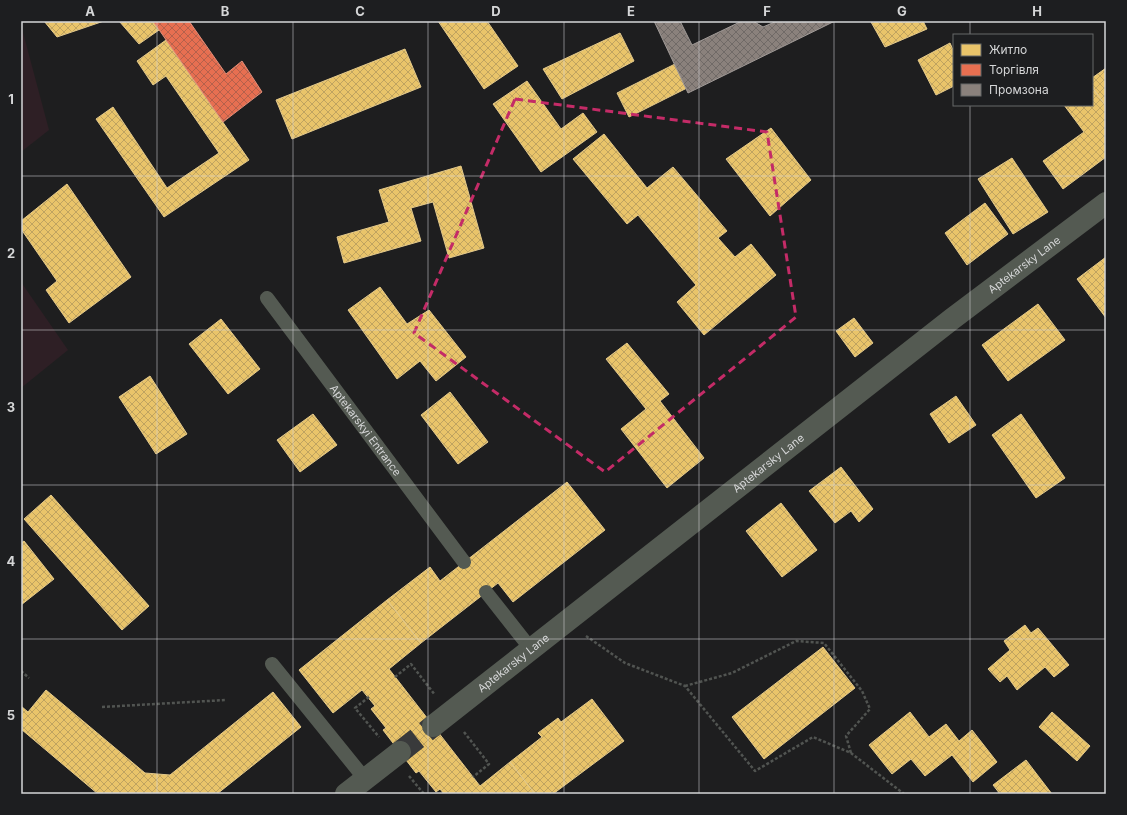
<svg xmlns="http://www.w3.org/2000/svg" width="1127" height="815" viewBox="0 0 1127 815" font-family="Inter,sans-serif">
<style>
.commercial{fill:#2e1f25}
.homes{fill:url(#homes-cross-hatch);stroke:#e3c98b}
.shops{fill:url(#shops-cross-hatch);stroke:#e28e79}
.industry{fill:url(#industry-cross-hatch);stroke:#a09a97}
.lines{fill:none;stroke-linecap:round;stroke-linejoin:round}
.street-tunnel{stroke:#393a3b;stroke-width:22;stroke-dasharray:22 11;stroke-linecap:butt}
.path{stroke:#515451;stroke-width:2.5;stroke-dasharray:3 2;stroke-linecap:butt}
.lane{stroke:#545a52;stroke-width:14}
.street{stroke:#545a52;stroke-width:22}
.marked{fill:none;stroke:#c42b67;stroke-width:3;stroke-dasharray:8 5;stroke-linejoin:round}
.grid{fill:none;stroke:#d5d6d7;stroke-width:1;stroke-opacity:0.55}
.labels{text-anchor:middle;stroke-width:4;stroke-linejoin:round;paint-order:stroke}
.street-label{font-size:11px;fill:#d5d6d7;stroke:#1d1e20}
.neatline{fill:none;stroke:#d5d6d7;stroke-width:1.5}
.grid-label{font-size:13px;text-anchor:middle;font-weight:bold;fill:#d5d6d7}
</style>
<defs>
<pattern id="homes-cross-hatch" width="8" height="8" patternUnits="userSpaceOnUse"><rect width="8" height="8" fill="#e9c46a"/><path d="M0 0l8 8M0 8l8-8" fill="none" stroke="#bfa360"/></pattern>
<pattern id="shops-cross-hatch" width="8" height="8" patternUnits="userSpaceOnUse"><rect width="8" height="8" fill="#e76f51"/><path d="M0 0l8 8M0 8l8-8" fill="none" stroke="#b5614c"/></pattern>
<pattern id="industry-cross-hatch" width="8" height="8" patternUnits="userSpaceOnUse"><rect width="8" height="8" fill="#8a817c"/><path d="M0 0l8 8M0 8l8-8" fill="none" stroke="#706a67"/></pattern>
</defs>
<rect width="100%" height="100%" fill="#1e1e1f"/>
<path class="commercial" d="M21,25l28,105 -28,22z
M21,282l47,68 -47,38z"/>
<path class="homes" d="M44,21h60l-47,16z
M119,21h34l6,9 -20,14z
M438,21h49l31,45 -34,23z
M873,21h50l4,8 -42,18 -14,-25z
M620,33l14,28 -72,38 -19,-30z
M166,40l83,120 -85,57 -68,-98 17,-12 54,81 52,-35 -53,-77 -13,9 -16,-24z
M950,43l4,9v34l-18,9 -18,-35z
M405,49l16,38 -129,52 -16,-39z
M675,64l12,24 -58,29 -12,-24z
M1106,68v38l-14,-19v-9z
M527,81l34,48 22,-16 14,19 -56,40 -48,-68z
M1092,87l14,19v51l-43,32 -20,-28 41,-29 -20,-27h28z
M771,128l40,52 -41,36 -44,-57z
M604,134l43,54 26,-21 54,64 -9,7 17,19 16,-13 25,31 -72,60 -27,-33 19,-17 -58,-70 -11,9 -54,-65z
M1012,158l36,54 -35,22 -35,-55z
M461,166l23,82 -35,10 -16,-56 -22,6 10,33 -77,22 -7,-26 52,-15 -10,-32z
M67,184l64,93 -62,46 -23,-33 11,-9 -36,-52v-8z
M985,203l23,31 -41,31 -22,-32z
M1106,257v61l-29,-39z
M380,287l27,37 22,-14 37,47 -30,24 -16,-20 -23,18 -49,-69z
M1038,304l27,36 -57,41 -26,-36z
M854,318l19,25 -18,14 -19,-26z
M221,319l39,50 -32,25 -39,-50z
M627,343l42,51 -9,7 44,57 -37,30 -46,-59 25,-20 -40,-50z
M150,376l37,58 -31,20 -37,-57z
M450,392l38,50 -30,22 -37,-49z
M956,396l20,29 -27,18 -19,-29z
M313,414l24,31 -37,27 -23,-32z
M1021,414l44,64 -29,20 -44,-63z
M841,467l32,42 -14,13 -8,-11 -16,12 -26,-32z
M567,482l38,48 -92,72 -15,-19 -77,60 -34,-43 43,-33 10,14z
M51,495l98,111 -27,24 -98,-111z
M781,503l36,47 -35,27 -36,-46z
M24,541l30,38 -33,26v-62z
M387,600l34,43 -32,26 91,117 30,-24 25,32h-91l-4,-5 -4,3 -17,-21 -3,2 -33,-43 3,-2 -15,-19 4,-3 -13,-16 -29,23 -34,-43z
M1025,625l6,8 7,-5 31,37 -15,12 -9,-10 -28,23 -10,-14 -7,6 -12,-13 22,-19 -6,-9z
M823,647l32,41 -91,71 -32,-42z
M46,690l99,83 25,2 103,-83 28,35 -84,67h-119l-77,-65v-23l7,6z
M592,699l32,42 -71,53h-18l-25,-32 32,-25 -4,-4 20,-15 3,4z
M910,712l19,25 17,-13 13,17 13,-11 25,32 -24,20 -21,-27 -27,21 -14,-17 -19,15 -23,-29z
M1052,712l38,34 -13,15 -38,-34z
M1026,760l26,34h-52l-7,-9z"/>
<path class="shops" d="M153,21h36l37,53 16,-13 20,31 -39,30z"/>
<path class="industry" d="M654,21h26l12,24 50,-24h11l10,6 14,-6h58l-147,72z"/>
<g class="lines">
<path class="street-tunnel" d="M400,752l33,-26"/>
<path class="path" d="M586,636l39,27 60,23 70,85 58,-34 38,16 53,41
M21,671l8,7
M395,677l16,-13 24,31
M685,686l47,-13 64,-32 28,2 38,48 8,18 -24,27 5,17
M369,697l-14,11 24,29
M102,707l124,-7
M464,732l25,32 -16,13
M409,776l15,18"/>
<g class="lane">
<path id="s1" d="M267,298l197,264"/>
<path d="M486,592l45,57"/>
<path d="M272,664l93,115"/>
</g>
<g class="street">
<path id="s2" d="M433,726l519,-407 154,-116"/>
<path d="M346,794l54,-42"/>
</g>
</g>
<path class="marked" d="M515,99l252,33 29,185 -191,155 -191,-139z"/>
<path class="grid" d="M157,21v773M293,21v773M428,21v773M564,21v773M699,21v773M834,21v773M970,21v14M970,105v689M21,176h1085M21,330h1085M21,485h1085M21,639h1085"/>
<g class="labels">
<g class="street-label">
<text dy="4" stroke="none"><textPath href="#s2" startOffset="750">Aptekarsky Lane</textPath></text>
<text dy="4" stroke="none"><textPath href="#s1" startOffset="165">Aptekarskyi Entrance</textPath></text>
<text dy="4" stroke="none"><textPath href="#s2" startOffset="426">Aptekarsky Lane</textPath></text>
<text dy="4" stroke="none"><textPath href="#s2" startOffset="102">Aptekarsky Lane</textPath></text>
</g>
</g>
<rect width="1127" height="815" fill="none" stroke="#1d1e20" stroke-width="44"/>
<rect x="953" y="34" width="140" height="72" fill="#1d1e20" stroke="#676869"/>
<rect x="961" y="44" width="20" height="12" fill="#e9c46a" stroke="#676869"/>
<text x="989" y="54" font-size="12" fill="#d5d6d7">Житло</text>
<rect x="961" y="64" width="20" height="12" fill="#e76f51" stroke="#676869"/>
<text x="989" y="74" font-size="12" fill="#d5d6d7">Торгівля</text>
<rect x="961" y="84" width="20" height="12" fill="#8a817c" stroke="#676869"/>
<text x="989" y="94" font-size="12" fill="#d5d6d7">Промзона</text>
<rect x="22" y="22" width="1083" height="771" class="neatline"/>
<g class="grid-label">
<text x="90" y="16">A</text>
<text x="225" y="16">B</text>
<text x="360" y="16">C</text>
<text x="496" y="16">D</text>
<text x="631" y="16">E</text>
<text x="767" y="16">F</text>
<text x="902" y="16">G</text>
<text x="1037" y="16">H</text>
<text x="11" y="104">1</text>
<text x="11" y="258">2</text>
<text x="11" y="412">3</text>
<text x="11" y="566">4</text>
<text x="11" y="720">5</text>
</g>
</svg>
